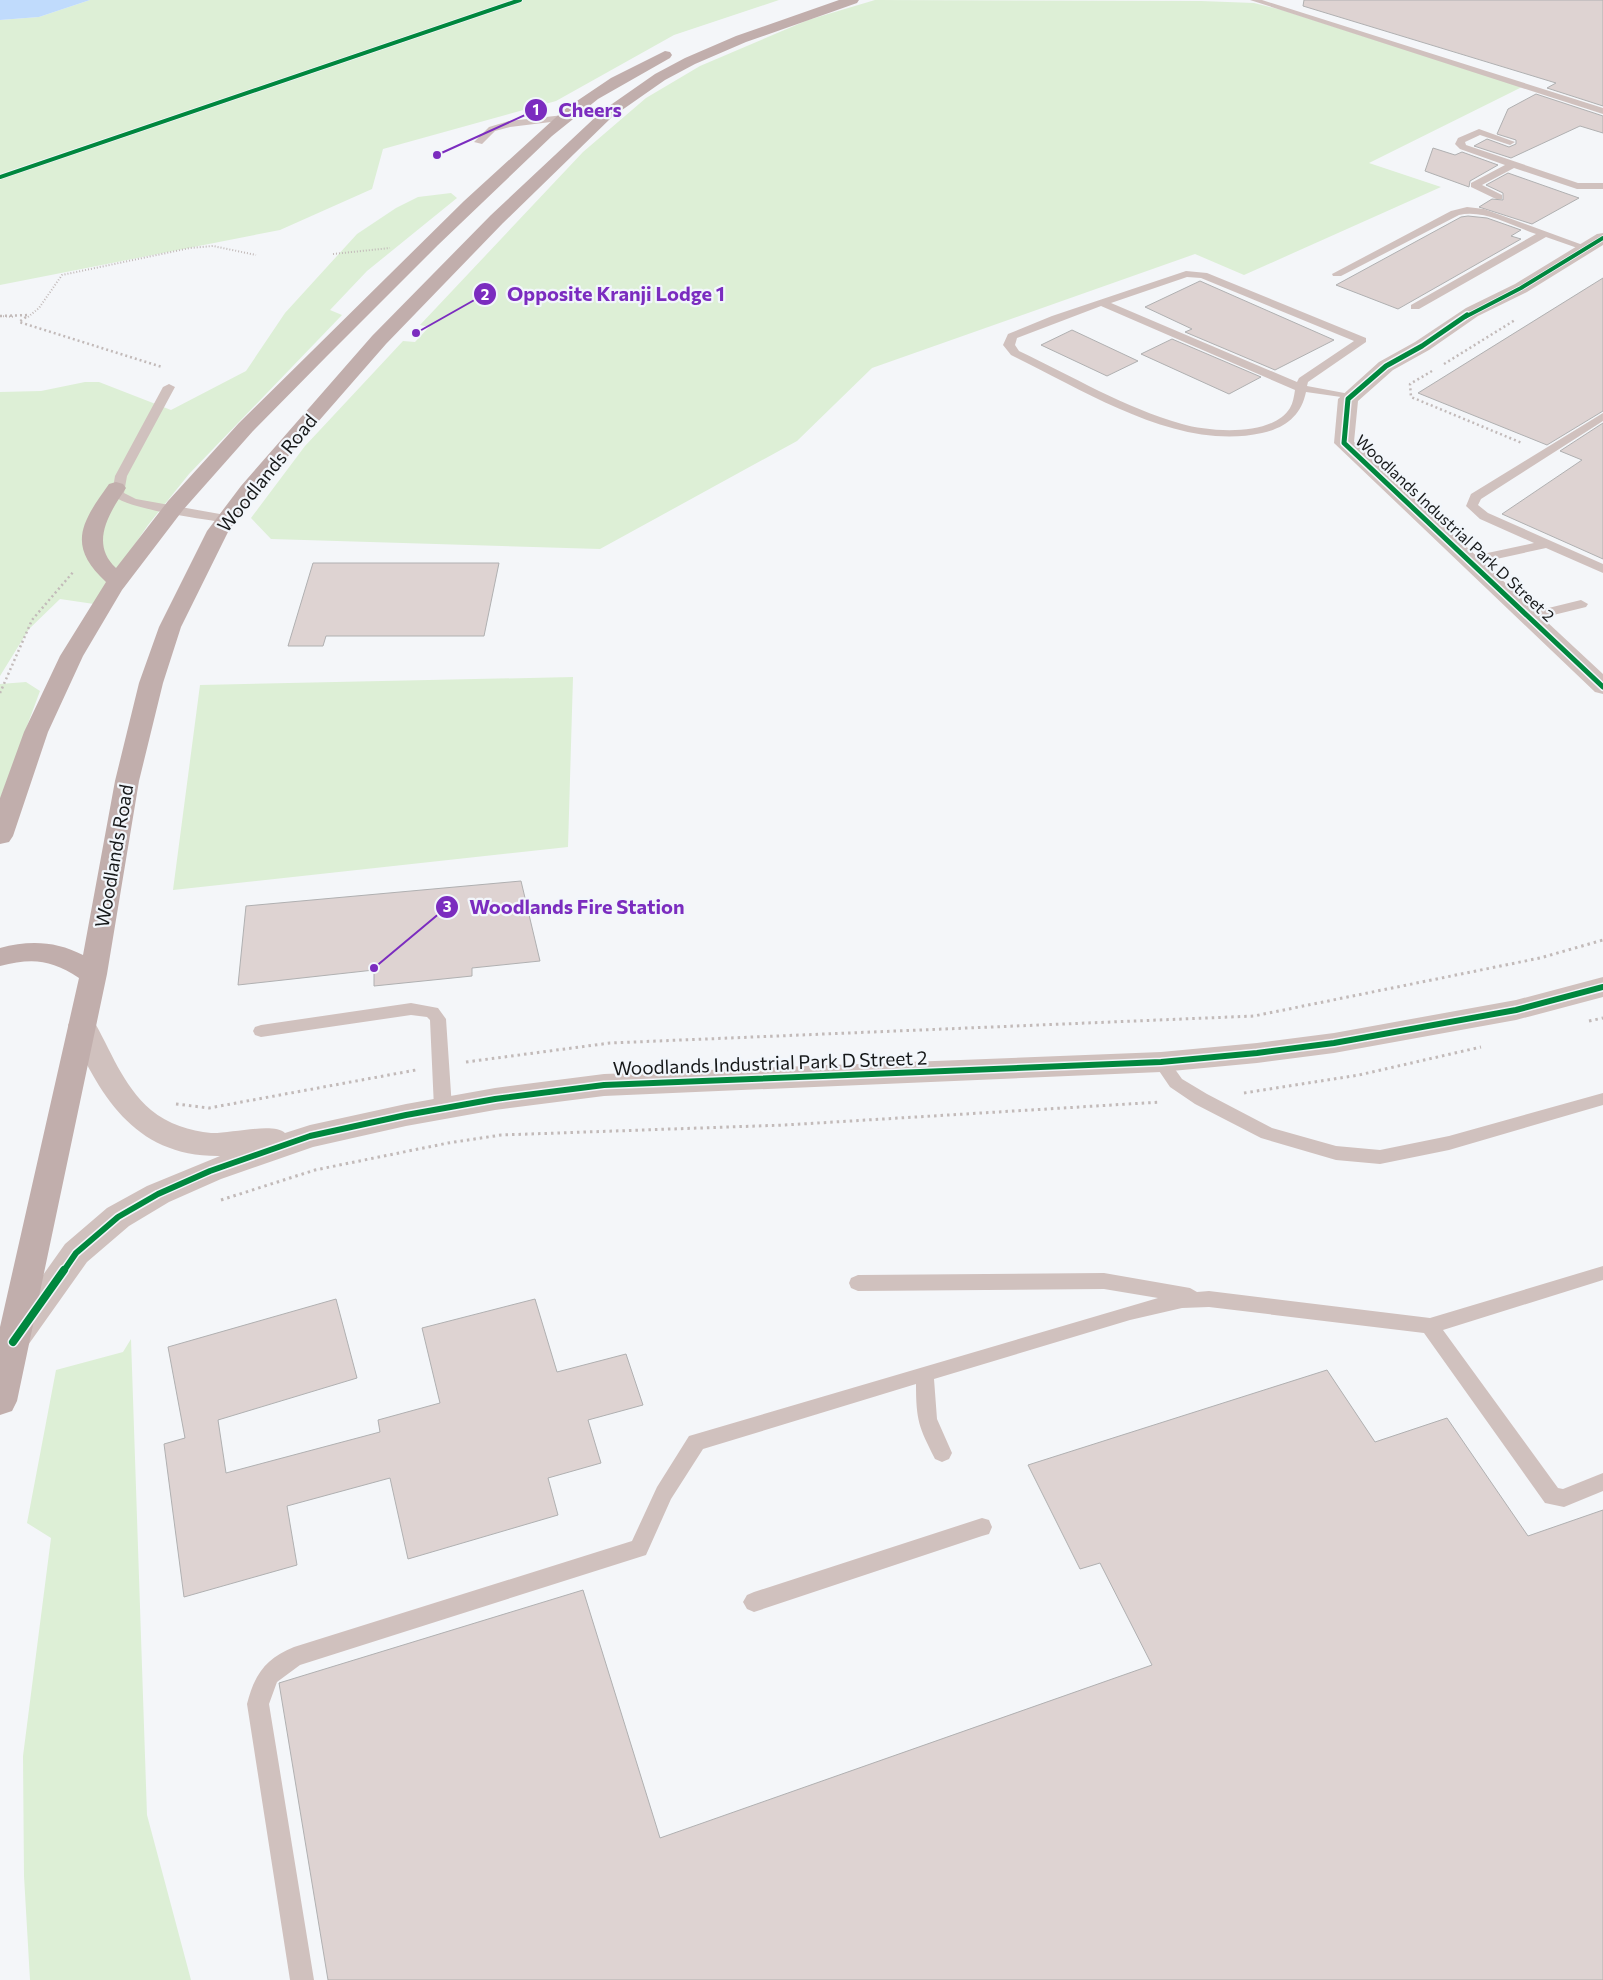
<svg xmlns="http://www.w3.org/2000/svg" width="1603" height="1980" viewBox="0 0 1603 1980" font-family="Commissioner,sans-serif">
<style>
.green{fill:#ddefd6}
.water{fill:#c0dbfc}
.building{fill:#ded3d2;stroke:#b0b0b1}
.lines{fill:none;stroke-linecap:round;stroke-linejoin:round}
.path-far2{stroke:#c2bab9;stroke-width:2;stroke-dasharray:1 2;stroke-linecap:butt}
.path-far1{stroke:#c2bab9;stroke-width:2.5;stroke-dasharray:2 3;stroke-linecap:butt}
.path{stroke:#c2bab9;stroke-width:3;stroke-dasharray:2.5 4;stroke-linecap:butt}
.lane{fill:#d0c1be;fill-rule:evenodd}
.street{fill:#d0c1be;fill-rule:evenodd}
.primary{fill:#c1aeac;fill-rule:evenodd}
.cycleway-far3-casing{stroke:#f2f6fb;stroke-width:5.5}
.cycleway-far2-casing{stroke:#f2f6fb;stroke-width:8}
.cycleway-far1-casing{stroke:#f2f6fb;stroke-width:9}
.cycleway-casing{stroke:#f2f6fb;stroke-width:11}
.cycleway-far3{stroke:#00873e;stroke-width:4}
.cycleway-far2{stroke:#00873e;stroke-width:5}
.cycleway-far1{stroke:#00873e;stroke-width:6}
.cycleway{stroke:#00873e;stroke-width:8}
.labels{text-anchor:middle;stroke-width:4.5;stroke-linejoin:round;paint-order:stroke}
.far-street-label{font-size:16px;fill:#161819;stroke:#f2f6fb}
.street-label{font-size:19px;fill:#161819;stroke:#f2f6fb}
.leader{fill:none;stroke:#7b2cbf;stroke-width:2}
.callout-dot{fill:#7b2cbf;stroke:#f2f6fb;stroke-width:2}
.mark-label{font-size:15px;text-anchor:middle;font-weight:bold;fill:#fff}
.callout-label{font-size:20px;text-anchor:middle;font-weight:bold;fill:#7b2cbf;stroke:#f2f6fb;stroke-width:4.5;stroke-linejoin:round;paint-order:stroke}
</style>
<rect width="100%" height="100%" fill="#f4f6f9"/>
<path class="green" d="M90,0h689l-105,35 -118,66 -173,48 -11,40 -92,41 -280,55v-265l39,-3z
M875,0l326,1 53,2 28,7 240,77 -153,76 72,24 -197,88 -49,-21 -323,114 -75,73 -197,108 -329,-10 -20,-21 54,-72 98,-105 12,1 14,-15 -9,-2 163,-173 63,-54 54,-32 108,-46z
M451,193l6,5 -90,73 -37,39 12,5 -153,159 -41,51 -54,79 -34,-5 -31,30 -29,47v-284l41,-1 44,-9h14l72,28 75,-39 39,-58 72,-79 39,-26 22,-11z
M573,677l-5,170 -395,43 27,-205z
M26,682l14,9 -40,108v-115z
M131,1339l16,476 44,165h-161l-6,-104 -1,-120 28,-218 -24,-15 29,-153 67,-18z"/>
<path class="water" d="M0,0h90l-51,17 -39,3z"/>
<path class="building" d="M1304,0h299v106l-56,-18 9,-5 -253,-77z
M1536,94l67,22v17l-23,-7 -69,32 -37,-12 13,-7 22,8 7,-3v-4l-19,-6 11,-25z
M1433,148l22,7 7,-3 36,13 -28,16 -1,6 -44,-16z
M1508,173l71,25 -47,26 -53,-17 13,-8 11,1v-7l-17,-8z
M1468,216l19,2 34,12 -10,6 10,3 -123,70 -62,-24 125,-68z
M1603,278v133l-56,34 -129,-52z
M1200,281l134,59 -59,30 -90,-38 7,-3 -47,-22z
M1072,330l66,31 -31,15 -66,-31z
M1172,339l89,38 -32,17 -88,-40z
M1603,423v136l-101,-45 80,-54 -22,-9z
M313,563h186l-15,73h-158l-3,10h-35z
M521,881l19,80 -68,7v8l-98,10v-16l-136,15 8,-79z
M336,1299l21,79 -139,42 8,53 154,-41 -2,-12 62,-17 -18,-75 113,-29 22,73 69,-18 17,51 -55,15 13,43 -53,15 10,37 -150,44 -18,-81 -103,28 10,59 -113,32 -20,-153 21,-6 -17,-91z
M1327,1370l48,72 72,-24 81,118 75,-26v470h-1275l-49,-297 304,-93 77,248 492,-173 -52,-102 -20,6 -52,-104z"/>
<g class="lines">
<path class="path-far2" d="M333,254l57,-6
M0,316l15,1
M28,317l11,-9 23,-33 128,-27 23,-2 43,9"/>
<path class="path-far1" d="M0,316l29,-1
M26,317l-7,5 143,45
M1444,364l71,-44
M1432,371l-22,13 1,13 111,46
M0,693l32,-73 42,-49"/>
<path class="path" d="M1589,1021l14,-3
M466,1062l144,-19 644,-27 286,-58 63,-18
M1244,1093l115,-18 122,-28
M176,1104l33,4 207,-38
M221,1200l94,-30 133,-27 53,-8 284,-10 376,-23"/>
<path class="lane" d="M1250,0h12l341,108v6z
M564,115l3,1v4l-57,7 -15,4 -13,13 -8,-2 15,-15 20,-6z
M1479,129l36,13 -5,3 -30,-10 -15,7 1,3 112,38h25v6h-26l-63,-21 -32,17 20,10v4h-6l-25,-12v-4l34,-18 -45,-16 -5,-5 3,-6z
M1467,207l17,2 107,39 -5,3 -40,-14 -127,72h-8v-4l125,-71c-23,-8 -53,-25 -77,-19l-118,61h-8l-1,-2 119,-63z
M1186,271l21,2 159,65v4l-58,40 -1,4 48,9v4l-49,-7c-5,24 -21,36 -44,41 -84,19 -178,-43 -251,-78l-8,-10 5,-11 44,-18zM1187,277l14,1 153,63 -55,37 -2,4 -186,-79zM1101,306l194,84c-1,6 -2,13 -5,18 -18,29 -80,24 -108,16 -57,-16 -110,-48 -163,-73l-4,-6 2,-7z
M169,384l6,3 -48,89 -3,17 12,6 95,17 2,3 -2,3 -4,1c-23,-4 -104,-14 -115,-29l3,-18 48,-89z
M1603,413v8l-122,78 -3,6 10,8 115,51v9l-57,-25 -77,17 -5,-1 -1,-3 1,-3 70,-15 -54,-24 -14,-13 5,-12z
M1581,600l7,4 -2,3 -57,14 -7,-4 2,-3z
M411,1003l27,5 8,11 6,89 -3,5 -6,1 -6,-1 -3,-5 -4,-88 -3,-3 -16,-2 -150,22 -6,-2 -2,-4 2,-4 6,-2z
M1161,1056l6,2 15,21 25,15 65,34 64,18 44,4 69,-14 154,-43v12l-154,45 -69,14 -44,-4 -75,-22 -66,-34 -25,-17 -17,-25 2,-4z
M1603,1266v14l-160,50 115,158 5,1 40,-16v18l-39,16 -19,-4 -121,-170 -215,-26 -27,1 -52,12 -196,59 3,40 15,34 -3,6 -7,3 -7,-3c-16,-32 -19,-38 -19,-75l-213,65 -32,50 -25,56 -346,110 -23,17 -8,22 45,276h-24l-43,-276c7,-29 19,-46 47,-57l338,-106 25,-54 32,-51 469,-138 -54,-9 -246,2 -7,-3 -2,-5 2,-5 7,-3 246,-2 86,15 7,4 12,-1 221,27z
M982,1518l7,2 3,7 -3,7 -7,2 -228,76 -7,-3 -4,-7 4,-7 7,-3z"/>
<path class="street" d="M1603,233v12l-76,47 -49,24 -49,34 -36,20 -35,31 -4,41 249,232v20l-8,-2 -261,-249 4,-44 41,-37 36,-20 51,-34 49,-24 82,-50z
M1603,977v20l-87,23 -182,33 -77,10 -96,9 -557,24 -109,14 -89,16 -93,21 -92,32 -52,23 -40,24 -42,36 -61,86 -11,4 -11,-4 -4,-7 4,-11 61,-86 42,-36 40,-22 73,-30c-87,1 -121,-62 -152,-131l4,-7 10,-3 10,3c19,32 30,67 59,92 17,14 39,21 60,23 17,1 63,-11 74,0l25,-8 96,-21 89,-16 109,-14 557,-22 96,-9 77,-10 182,-33z"/>
<path class="primary" d="M839,0h20l-2,3 -111,39 -51,22 -30,16 -53,37 -109,106 -117,121 -131,150 -27,38 -47,95 -18,56 -24,98 -32,193 -90,427 -5,10 -12,4v-88l79,-349c-29,-19 -47,-20 -79,-12v-18c29,-8 56,-7 83,7l32,-174 24,-98 20,-56 48,-96 34,-45 131,-150 119,-121 111,-104 53,-37 30,-16 51,-22z
M665,51l5,1 2,3 -2,3 -72,41 -46,37 -114,109 -111,111 -74,75 -70,79 -61,80 -39,66 -35,76 -35,104 -4,6 -9,2v-46l24,-66 36,-76 46,-74c-40,-37 -24,-60 3,-98l7,-2 7,2 3,4c-16,24 -37,55 -10,80l52,-67 71,-78 225,-222 101,-92 46,-31z"/>
<defs>
<path id="cycleway-far3" d="M0,177l520,-177
M1465,317l56,-29 82,-50"/>
<path id="cycleway-far2" d="M1467,315l-45,31 -36,20 -38,33 -4,44 259,244"/>
<path id="cycleway-far1" d="M63,1272l13,-19 42,-36 40,-23 52,-23 100,-35 96,-21 89,-16 109,-14 557,-23 96,-9 77,-10 182,-33 87,-23"/>
<path id="cycleway" d="M13,1342l51,-72"/>
</defs>
<use href="#cycleway-far3" class="cycleway-far3-casing"/>
<use href="#cycleway-far2" class="cycleway-far2-casing"/>
<use href="#cycleway-far1" class="cycleway-far1-casing"/>
<use href="#cycleway" class="cycleway-casing"/>
<use href="#cycleway-far3" class="cycleway-far3"/>
<use href="#cycleway-far2" class="cycleway-far2"/>
<use href="#cycleway-far1" class="cycleway-far1"/>
<use href="#cycleway" class="cycleway"/>
</g>
<g class="labels">
<g class="far-street-label">
<text transform="translate(1455 528) rotate(43)" y="6">Woodlands Industrial Park D Street 2</text>
</g>
<g class="street-label">
<text transform="translate(267 473) rotate(-51)" y="7">Woodlands Road</text>
<text transform="translate(114 856) rotate(-80)" y="7">Woodlands Road</text>
<text transform="translate(770 1063) rotate(-2)" y="7">Woodlands Industrial Park D Street 2</text>
</g>
</g>
<path class="leader" d="M437 155L536 110M416 333L485 294M374 968L447 907"/>
<g class="callout-dot">
<circle cx="437" cy="155" r="5"/>
<circle cx="416" cy="333" r="5"/>
<circle cx="374" cy="968" r="5"/>
<circle cx="536" cy="110" r="12"/>
<circle cx="485" cy="294" r="12"/>
<circle cx="447" cy="907" r="12"/>
</g>
<g class="mark-label">
<text x="536" y="115">1</text>
<text x="485" y="300">2</text>
<text x="447" y="912">3</text>
</g>
<g class="callout-label">
<text x="590" y="117">Cheers</text>
<text x="616" y="301">Opposite Kranji Lodge 1</text>
<text x="577" y="914">Woodlands Fire Station</text>
</g>
</svg>
